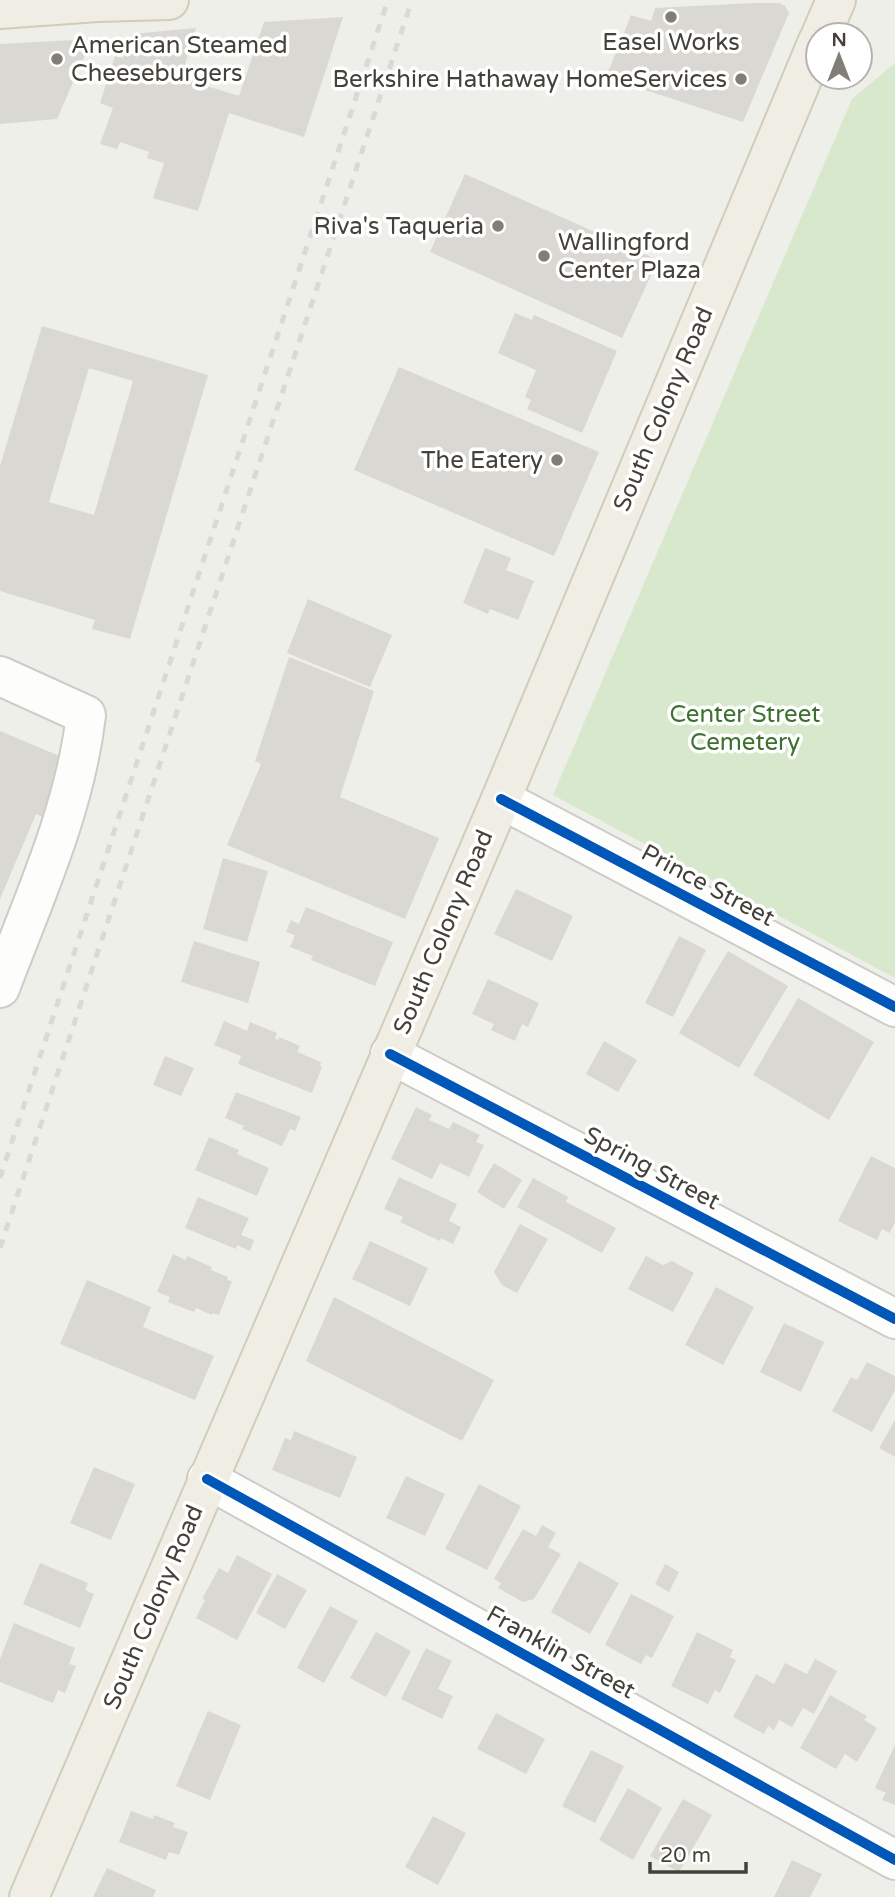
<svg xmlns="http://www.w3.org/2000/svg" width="895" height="1897" viewBox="0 0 895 1897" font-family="'Varela Round',sans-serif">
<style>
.green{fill:#d8e8cc}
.building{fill:#d9d8d2;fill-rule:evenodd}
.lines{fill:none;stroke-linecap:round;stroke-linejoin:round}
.minor-casing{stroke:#cdccc8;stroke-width:42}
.major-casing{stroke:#d0cdb9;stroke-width:42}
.minor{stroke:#fdfdfc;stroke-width:38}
.major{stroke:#f0eee4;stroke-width:38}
.rail{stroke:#d9d9d8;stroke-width:5;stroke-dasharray:9 9;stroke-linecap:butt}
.cycleway-casing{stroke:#fff;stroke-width:15}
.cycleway{stroke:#0057b8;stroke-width:10}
.poi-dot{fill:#807e76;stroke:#fff;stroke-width:2.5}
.labels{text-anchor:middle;stroke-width:7;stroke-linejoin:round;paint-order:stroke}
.poi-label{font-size:24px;fill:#444137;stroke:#fff;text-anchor:end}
.street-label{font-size:24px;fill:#444137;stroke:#fff}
.park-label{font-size:24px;fill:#3e7030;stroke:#fff}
</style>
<rect width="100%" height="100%" fill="#efefea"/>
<path class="green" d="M895,63v915l-342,-183 299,-696z"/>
<path class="building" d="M754,3h25l6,3 4,7 -46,109 -137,-45 25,-62 20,6 4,-13z
M343,17l-39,120 -75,-24 -31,98 -45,-13 11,-35 -17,-5 2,-6 -29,-10 -3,7 -17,-5 13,-36 -13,-5 15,-47 8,2 9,-24 64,-6 -15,50 58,18 25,-74z
M92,39l-35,80 -57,5v-80z
M465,174l193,86 -36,78 -192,-86z
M515,313l17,7 2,-5 83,36 -35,82 -55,-24 4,-9 -6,-3 11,-27 -38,-17z
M42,326l166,49 -78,264 -38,-10 3,-9 -95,-29v-125zM89,368l44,13 -39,134 -45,-13z
M399,367l200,85 -45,104 -200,-86z
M485,548l26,10 -5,12 28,11 -16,39 -28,-11 -2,5 -25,-11z
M308,599l84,36 -22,52 -83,-34z
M289,657l85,34 -34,106 99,41 -34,81 -178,-74 34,-81 -6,-3z
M0,731l76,32 -25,58 -15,-7 -36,85z
M223,858l45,13 -21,71 -44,-13z
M516,889l57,27 -21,45 -58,-27z
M306,907l87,35 -18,44 -64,-26 2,-4 -23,-9 5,-12 -9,-3 5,-12 8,4z
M679,936l27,14 -33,67 -28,-14z
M194,941l66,21 -12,41 -67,-21z
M728,951l60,35 -49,82 -60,-35z
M488,979l51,24 -11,24 -6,-3 -7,17 -24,-11 3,-6 -22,-10z
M798,998l76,44 -45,78 -76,-45z
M224,1021l23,10 3,-9 27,11 -2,5 3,2 1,-3 21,9 -3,6 24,10 -1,4 2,1 -10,26 -74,-29 3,-8 -27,-11z
M604,1041l33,19 -19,32 -32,-18z
M165,1056l29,12 -13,28 -28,-11z
M236,1092l65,25 -6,14 -5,-2 -8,17 -40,-17 2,-3 -19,-8z
M416,1107l16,8 -3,5 20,9 4,-7 27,13 -4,7 8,3 -15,32 -29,-14 -8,16 -41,-20z
M209,1137l30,13 -2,4 32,14 -12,28 -62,-26z
M871,1156l24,12v54l-5,11 -8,-4 -5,11 -39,-19z
M494,1163l28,17 -18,29 -27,-17z
M399,1177l58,27 -8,17 12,6 -8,17 -12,-6 -1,3 -40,-19 3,-5 -19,-8z
M533,1178l35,19 -2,5 50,26 -14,25 -85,-46z
M198,1197l51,21 -8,17 13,5 -4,11 -13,-6 -1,4 -51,-21z
M520,1224l28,15 -31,54 -15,-8 -8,-13z
M370,1241l58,27 -18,38 -58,-27z
M173,1254l13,6 1,-4 25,11 -1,3 17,7 -1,3 5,1 -13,34 -6,-2 -1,2 -16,-7 -2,4 -26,-10 2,-5 -13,-5z
M646,1256l17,9 9,-4 22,12 -21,39 -45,-23z
M87,1280l64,27 -8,20 71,29 -19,44 -135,-56z
M716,1287l38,20 -31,58 -38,-20z
M334,1297l160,83 -32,61 -156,-80z
M784,1323l40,19 -23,50 -41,-20z
M867,1362l28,14v14l-23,42 -40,-21 19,-34 6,3z
M895,1420v37l-16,-9z
M294,1431l63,26 -17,41 -68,-28 13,-32 6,2z
M94,1467l41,17 -24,56 -41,-17z
M406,1476l39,18 -20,42 -39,-18z
M479,1484l42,22 -34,64 -42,-21z
M542,1525l14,8 -8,14 13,7 -27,45 -11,3 -25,-14 3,-5 -7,-4 29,-50 13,7z
M237,1555l35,19 -35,66 -41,-22 9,-18 -3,-1 17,-31 9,5z
M579,1561l40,22 -29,51 -39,-22z
M40,1563l48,20 -3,7 9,4 -14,34 -57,-24z
M665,1564l14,8 -10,20 -14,-8z
M277,1574l30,16 -22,39 -29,-16z
M631,1594l43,22 -22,42 -6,-3 -5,9 -36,-19z
M330,1606l28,15 -34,62 -27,-15z
M14,1623l61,25 -6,16 7,2 -11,27 -7,-3 -5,13 -53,-21v-23z
M376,1632l35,19 -25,46 -36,-19z
M697,1632l36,18 -3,7 6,3 -16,33 -5,-3 -7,14 -37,-18z
M426,1648l26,13 -14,28 15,7 -11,23 -41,-20z
M815,1659l22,12 -23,43 -11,-6 -11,19 -13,-7 -5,10 -6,-4 -4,8 -31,-17 23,-43 18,10 11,-21 22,11z
M830,1695l37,21 -3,4 13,8 -20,34 -12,-8 -9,15 -36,-21z
M208,1711l33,14 -31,75 -34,-14z
M496,1713l49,26 -19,35 -49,-25z
M895,1745v60l-13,-5 4,-7 -11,-5z
M591,1750l33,16 -29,57 -33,-17z
M628,1788l34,20 -29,52 -34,-20z
M683,1799l29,16 -33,57 -29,-16z
M131,1811l22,8 1,-4 21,8 -2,4 15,5 -9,23 -10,-3 -3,8 -47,-18z
M433,1816l33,17 -28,52 -33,-18z
M792,1860l30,14 -12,23h-36z
M107,1868l49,22 -3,7h-60z"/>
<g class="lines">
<defs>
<path id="minor" d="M0,676l86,39c-11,95 -52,183 -86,273
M501,799l394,208
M390,1054l505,265
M207,1479l688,381"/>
<path id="major" d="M0,9l97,-7 72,-2
M821,35l15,-35
M29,1897l472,-1098 317,-758"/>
</defs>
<use href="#minor" class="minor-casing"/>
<use href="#major" class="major-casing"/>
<use href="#minor" class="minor"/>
<use href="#major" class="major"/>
<path class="rail" d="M0,1178l388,-1178
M0,1248l412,-1248"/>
<defs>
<path id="cycleway" d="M501,799l394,208
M390,1054l505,265
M207,1479l688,381"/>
</defs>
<use href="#cycleway" class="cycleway-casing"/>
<use href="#cycleway" class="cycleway"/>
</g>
<g class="poi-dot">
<circle cx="671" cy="17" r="7"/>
<circle cx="57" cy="59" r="7"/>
<circle cx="741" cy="79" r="7"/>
<circle cx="498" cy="226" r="7"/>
<circle cx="544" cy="256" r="7"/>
<circle cx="557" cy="460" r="7"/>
</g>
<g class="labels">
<g class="poi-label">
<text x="671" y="50" text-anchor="middle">Easel Works</text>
<text x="71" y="53" text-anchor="start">American Steamed<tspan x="71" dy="28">Cheeseburgers</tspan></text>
<text x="727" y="87">Berkshire Hathaway HomeServices</text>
<text x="484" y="234">Riva's Taqueria</text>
<text x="558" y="250" text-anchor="start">Wallingford<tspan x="558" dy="28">Center Plaza</tspan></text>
<text x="543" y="468">The Eatery</text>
</g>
<g class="street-label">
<text transform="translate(663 409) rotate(-67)" y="8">South Colony Road</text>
<text transform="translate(708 885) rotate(28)" y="8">Prince Street</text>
<text transform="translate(443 932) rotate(-67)" y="8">South Colony Road</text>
<text transform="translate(652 1168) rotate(28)" y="8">Spring Street</text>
<text transform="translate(153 1607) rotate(-67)" y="8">South Colony Road</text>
<text transform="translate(561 1652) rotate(29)" y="8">Franklin Street</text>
</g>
<g class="park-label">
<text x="745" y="722">Center Street<tspan x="745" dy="28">Cemetery</tspan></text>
</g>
</g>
<g transform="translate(839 56)"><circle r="33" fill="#ffffff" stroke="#b4b3af" stroke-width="2"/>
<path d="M0-5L12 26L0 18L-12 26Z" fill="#807e76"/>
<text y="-10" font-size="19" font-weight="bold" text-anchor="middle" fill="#444137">N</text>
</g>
<path d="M650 1862v10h96v-10" fill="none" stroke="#444137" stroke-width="3.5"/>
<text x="660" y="1862" font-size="21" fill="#444137" stroke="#ffffff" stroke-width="5" paint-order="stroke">20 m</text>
</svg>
